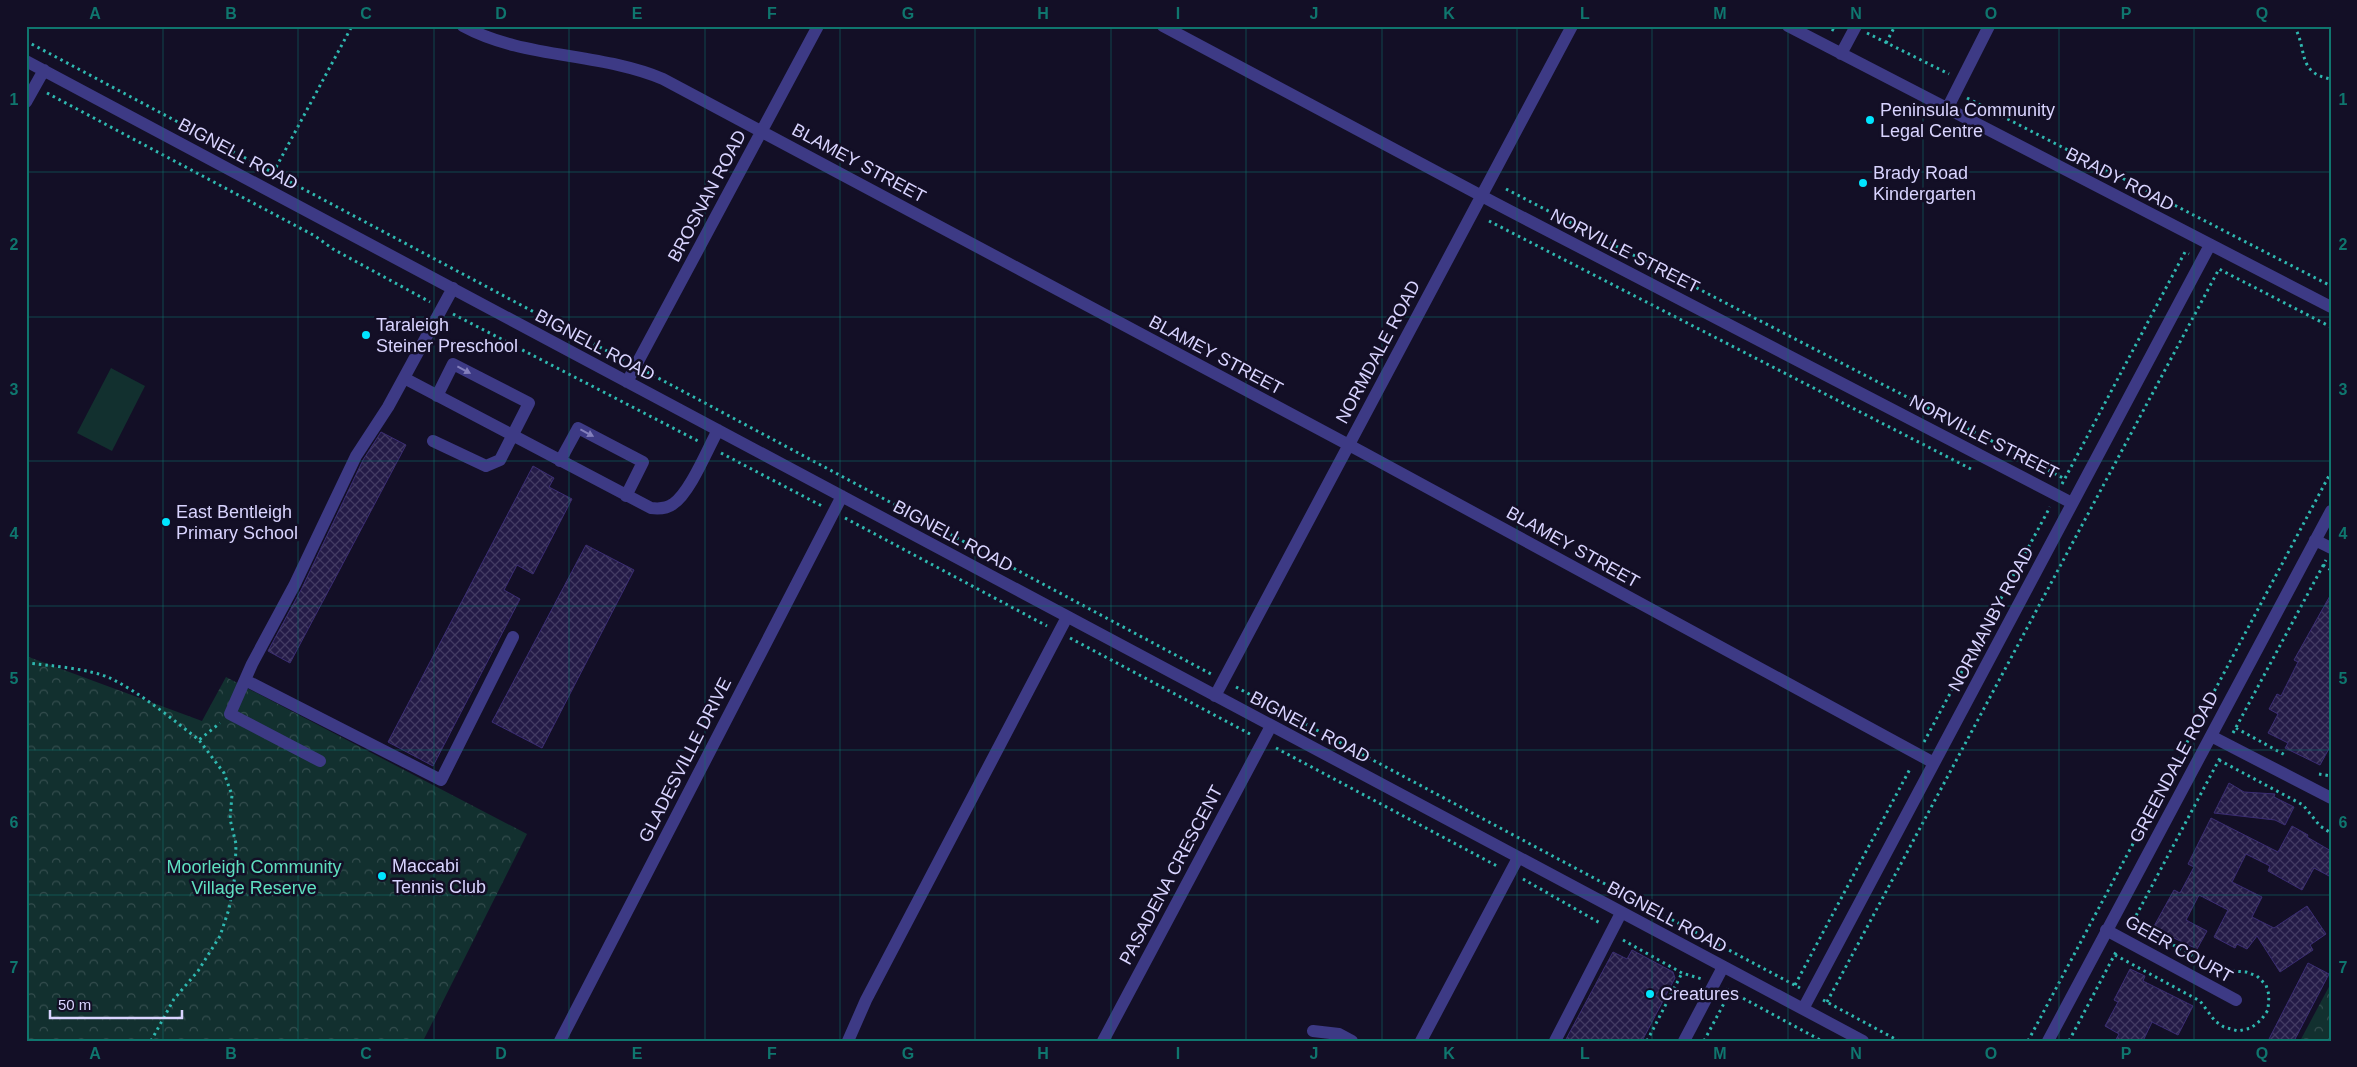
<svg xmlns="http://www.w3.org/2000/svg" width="2357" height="1067" viewBox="0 0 2357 1067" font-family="Arial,sans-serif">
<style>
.grass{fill:#12302f}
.park{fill:url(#park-crowns)}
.building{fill:url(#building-cross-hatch);stroke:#3b2d73}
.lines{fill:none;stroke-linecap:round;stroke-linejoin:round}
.path{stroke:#2fb8b0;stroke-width:3;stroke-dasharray:2.5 4;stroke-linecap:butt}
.minor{stroke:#3d3a85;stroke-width:12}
.oneway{fill:#837fbc}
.grid{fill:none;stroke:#0f766e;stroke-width:1;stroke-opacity:0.55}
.poi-dot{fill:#00e5ff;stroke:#130f26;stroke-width:2}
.labels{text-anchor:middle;stroke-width:5;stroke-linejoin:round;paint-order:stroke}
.poi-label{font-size:18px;fill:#d9d4ff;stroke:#130f26;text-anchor:start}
.street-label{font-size:18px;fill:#d9d4ff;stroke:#130f26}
.park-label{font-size:18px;fill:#5fe0c0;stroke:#130f26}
.neatline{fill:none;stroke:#0f766e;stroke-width:2}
.grid-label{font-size:16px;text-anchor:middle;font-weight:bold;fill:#0f766e}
</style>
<defs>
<pattern id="park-crowns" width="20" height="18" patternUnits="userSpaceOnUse" patternTransform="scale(1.25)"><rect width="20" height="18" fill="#12302f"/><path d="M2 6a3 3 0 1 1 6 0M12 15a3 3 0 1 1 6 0" fill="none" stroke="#344d4e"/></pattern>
<pattern id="building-cross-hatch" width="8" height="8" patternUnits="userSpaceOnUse" patternTransform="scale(1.25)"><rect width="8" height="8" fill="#241b47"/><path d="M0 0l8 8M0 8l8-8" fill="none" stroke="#433b63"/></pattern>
</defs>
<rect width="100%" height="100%" fill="#130f26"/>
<path class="grass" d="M111,368l34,18 -33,65 -35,-18z"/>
<path class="park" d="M26,656l176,65 24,-44 301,157 -104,207h-397z
M2331,983v58h-31z"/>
<path class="building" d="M381,432l25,13 -116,218 -22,-12 34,-63 61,-128z
M533,466l21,12 -5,9 23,12 -39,75 -16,-9 -13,25 16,9 -87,167 -45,-24z
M586,545l48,25 -92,178 -50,-26z
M2331,594v151l-11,20 -35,-17 3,-5 -20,-10 10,-19 -9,-5 8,-15 4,2 17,-34 -4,-2z
M2229,783l15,9 31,2 -1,3 20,10 -9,18 -10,-5 -61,-7z
M2211,818l67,34 14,-26 16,9 -1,2 24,14v26l-17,-9 -12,22 -34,-19 2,-5 -24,-12 -14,28 30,15 -10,20 22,11 33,-22 19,28 -16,11 3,5 -33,22 -23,-36 -10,13 -10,-5 -2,4 -21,-11 14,-27 -29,-15 -13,25 21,11 -10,18 -44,-21 21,-38 6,3 14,-26 -6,-3z
M1632,950l41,22 2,6 -33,63h-77l48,-89 14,7z
M2308,963l21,11 -35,67h-26z
M2130,969l15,7 -2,5 50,25 -15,29 -26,-13 -9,19h-28l4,-7 -14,-8 13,-24 -4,-2z"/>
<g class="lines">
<path class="path" d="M1826,26l11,6
M2294,26c14,23 2,47 37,53
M1867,33l82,41
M26,41l598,319
M1886,43l9,-17
M47,93l268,143 18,13 97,53
M1967,98l364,188
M273,173l79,-147
M1506,189l559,290
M1489,221l482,248
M453,314l245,127
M647,372l564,302
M721,453l101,53
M2062,484l123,-232 4,2
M845,518l202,108
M2323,565l8,5
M1070,638l180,96
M26,663c22,2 64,6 84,15 32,16 61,40 89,62l21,-17
M1236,687l564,301
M2236,728l49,27
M2233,733l93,-173
M1924,742l126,-235
M1276,748l221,118
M2219,760l84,45 17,21 11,7
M2319,774l12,2
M1523,879l77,44
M2130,927l91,-171
M1623,940l59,33 20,6
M2115,955l85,46 15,20 9,6 14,4 13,-3 10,-8 7,-10 1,-15 -3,-10 -9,-9 -11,-4 -26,-2 -88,-47
M1795,985l116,-218
M1726,989l96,52
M1823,1000l76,41
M1827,1002l392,-733 112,58
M151,1041l23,-42 24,-28 22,-35 9,-27 6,-33 1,-32 -6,-25 2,-24 -8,-22 -25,-33
M1647,1041l35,-68
M1704,1041l26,-49
M2028,1041l303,-569
M2069,1041l47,-89
M2329,1041l2,-3"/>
<path class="minor" d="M463,26c60,33 136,26 200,53l699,373 572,311
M1163,26l330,176 579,301
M1788,26l543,281
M1841,54l15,-28
M26,61l1837,980
M26,102l18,-32
M1947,109l42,-83
M404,378l247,130c8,1 15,1 22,-4 17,-11 35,-56 45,-74
M627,382l191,-356
M433,441l53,25 14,-6 29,-57 -76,-39 -16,32
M560,461l18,-33 65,34 -17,34
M2315,540l16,8
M245,680l196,100 72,-143
M1215,696l357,-670
M2211,736l120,62
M320,761l-90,-47 22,-50 43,-80 61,-128 32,-49 65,-119
M2106,930l130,70
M1803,1009l407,-764
M1313,1031l26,3 13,7
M560,1041l282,-545
M848,1041l18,-41 201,-383
M1103,1041l168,-315
M1421,1041l97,-183
M1555,1041l66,-128
M1684,1041l39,-74
M2048,1041l283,-530"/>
</g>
<defs><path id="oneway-solid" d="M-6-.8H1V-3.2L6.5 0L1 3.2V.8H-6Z" transform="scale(1.25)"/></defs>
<g class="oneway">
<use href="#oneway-solid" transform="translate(464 370) rotate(28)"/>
<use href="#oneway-solid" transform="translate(587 433) rotate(28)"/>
</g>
<path class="grid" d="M163,26v1015M298,26v1015M434,26v1015M569,26v1015M705,26v1015M840,26v1015M975,26v1015M1111,26v1015M1246,26v1015M1382,26v1015M1517,26v1015M1652,26v1015M1788,26v1015M1923,26v1015M2059,26v1015M2194,26v1015M26,172h2305M26,317h2305M26,461h2305M26,606h2305M26,750h2305M26,895h2305"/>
<g class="poi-dot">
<circle cx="1870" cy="120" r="5"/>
<circle cx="1863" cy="183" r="5"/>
<circle cx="366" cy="335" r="5"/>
<circle cx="166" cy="522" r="5"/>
<circle cx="382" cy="876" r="5"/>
<circle cx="1650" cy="994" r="5"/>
</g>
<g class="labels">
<g class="poi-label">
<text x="1880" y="116">Peninsula Community<tspan x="1880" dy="21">Legal Centre</tspan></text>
<text x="1873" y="179">Brady Road<tspan x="1873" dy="21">Kindergarten</tspan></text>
<text x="376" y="331">Taraleigh<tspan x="376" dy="21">Steiner Preschool</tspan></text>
<text x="176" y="518">East Bentleigh<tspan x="176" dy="21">Primary School</tspan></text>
<text x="392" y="872">Maccabi<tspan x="392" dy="21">Tennis Club</tspan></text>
<text x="1660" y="1000">Creatures</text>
</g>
<g class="street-label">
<text transform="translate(238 154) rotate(28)" y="6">BIGNELL ROAD</text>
<text transform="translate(859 163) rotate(28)" y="6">BLAMEY STREET</text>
<text transform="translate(2120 179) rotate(27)" y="6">BRADY ROAD</text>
<text transform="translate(707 196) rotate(-62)" y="6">BROSNAN ROAD</text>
<text transform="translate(1625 251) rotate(27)" y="6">NORVILLE STREET</text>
<text transform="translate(595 345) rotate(28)" y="6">BIGNELL ROAD</text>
<text transform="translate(1378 352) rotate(-62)" y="6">NORMDALE ROAD</text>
<text transform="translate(1216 355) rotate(28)" y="6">BLAMEY STREET</text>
<text transform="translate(1984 437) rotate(27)" y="6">NORVILLE STREET</text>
<text transform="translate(953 536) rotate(28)" y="6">BIGNELL ROAD</text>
<text transform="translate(1573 547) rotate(29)" y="6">BLAMEY STREET</text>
<text transform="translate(1991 619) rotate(-62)" y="6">NORMANBY ROAD</text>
<text transform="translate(1310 727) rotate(28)" y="6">BIGNELL ROAD</text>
<text transform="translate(685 760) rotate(-63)" y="6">GLADESVILLE DRIVE</text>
<text transform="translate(2174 767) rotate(-62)" y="6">GREENDALE ROAD</text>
<text transform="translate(1171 875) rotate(-62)" y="6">PASADENA CRESCENT</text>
<text transform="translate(1667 917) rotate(28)" y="6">BIGNELL ROAD</text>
<text transform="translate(2179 949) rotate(29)" y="6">GEER COURT</text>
</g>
<g class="park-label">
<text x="254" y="873">Moorleigh Community<tspan x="254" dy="21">Village Reserve</tspan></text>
</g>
</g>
<rect width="2357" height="1067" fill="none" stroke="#130f26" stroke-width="55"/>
<path d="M50 1010v8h132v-8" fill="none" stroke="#d9d4ff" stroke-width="2.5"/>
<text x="58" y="1010" font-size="15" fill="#d9d4ff" stroke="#130f26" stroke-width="4" paint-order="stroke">50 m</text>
<rect x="28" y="28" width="2302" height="1012" class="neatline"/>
<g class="grid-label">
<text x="95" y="19">A</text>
<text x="231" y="19">B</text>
<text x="366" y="19">C</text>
<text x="501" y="19">D</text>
<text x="637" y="19">E</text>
<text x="772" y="19">F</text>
<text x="908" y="19">G</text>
<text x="1043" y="19">H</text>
<text x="1178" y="19">I</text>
<text x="1314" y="19">J</text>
<text x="1449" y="19">K</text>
<text x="1585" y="19">L</text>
<text x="1720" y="19">M</text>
<text x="1856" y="19">N</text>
<text x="1991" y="19">O</text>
<text x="2126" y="19">P</text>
<text x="2262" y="19">Q</text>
<text x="14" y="105">1</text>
<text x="2343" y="105">1</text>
<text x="14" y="250">2</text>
<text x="2343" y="250">2</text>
<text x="14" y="395">3</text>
<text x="2343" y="395">3</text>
<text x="14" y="539">4</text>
<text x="2343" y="539">4</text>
<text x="14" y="684">5</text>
<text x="2343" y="684">5</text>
<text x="14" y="828">6</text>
<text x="2343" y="828">6</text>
<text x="14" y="973">7</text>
<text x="2343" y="973">7</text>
<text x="95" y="1059">A</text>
<text x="231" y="1059">B</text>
<text x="366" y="1059">C</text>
<text x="501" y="1059">D</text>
<text x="637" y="1059">E</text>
<text x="772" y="1059">F</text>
<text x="908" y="1059">G</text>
<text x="1043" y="1059">H</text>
<text x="1178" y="1059">I</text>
<text x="1314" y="1059">J</text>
<text x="1449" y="1059">K</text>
<text x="1585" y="1059">L</text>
<text x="1720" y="1059">M</text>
<text x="1856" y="1059">N</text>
<text x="1991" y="1059">O</text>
<text x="2126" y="1059">P</text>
<text x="2262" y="1059">Q</text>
</g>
</svg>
